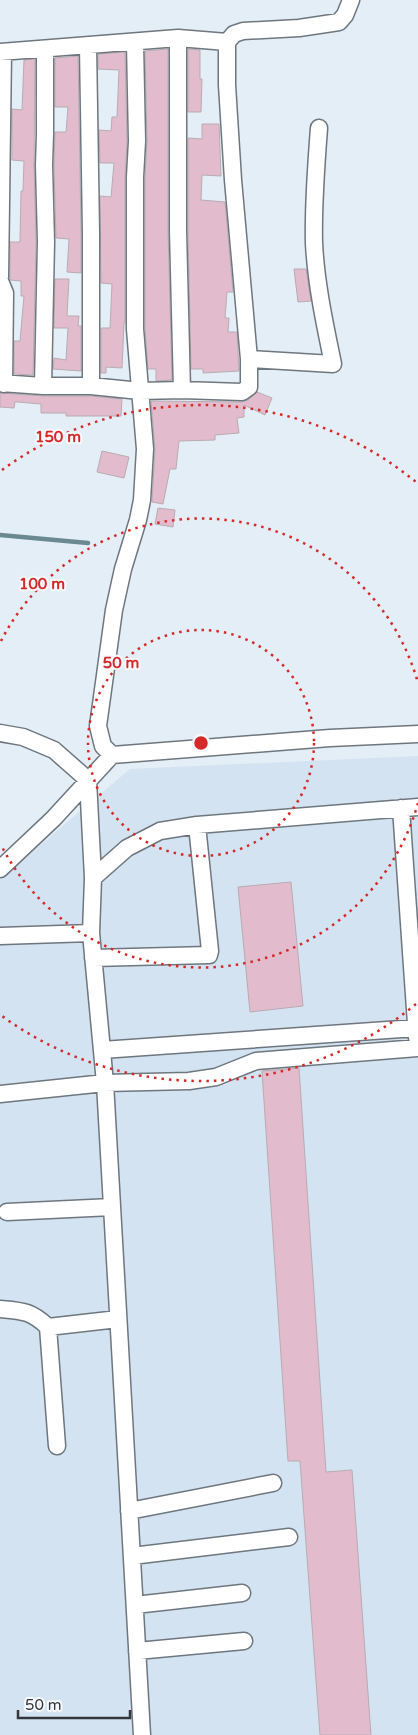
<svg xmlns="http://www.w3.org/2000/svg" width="418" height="1735" viewBox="0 0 418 1735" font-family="'Varela Round',sans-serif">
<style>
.built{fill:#d3e3f1}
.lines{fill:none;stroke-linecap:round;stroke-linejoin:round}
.stream{stroke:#6a8991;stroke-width:4.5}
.building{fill:#e2bccd;stroke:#b8abb1}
.minor-casing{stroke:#6e767e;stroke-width:19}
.minor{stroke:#fff;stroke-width:16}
.ring{fill:none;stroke:#d62828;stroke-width:2.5;stroke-dasharray:2.5 5}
.centre{fill:#d62828;stroke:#f6fafe;stroke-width:2.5}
.ring-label{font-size:15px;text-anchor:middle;font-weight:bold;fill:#d62828;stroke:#f6fafe;stroke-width:4;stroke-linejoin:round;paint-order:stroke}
</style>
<rect width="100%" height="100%" fill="#e4eef7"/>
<path class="built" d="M418,756v979h-418v-856l130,-110z"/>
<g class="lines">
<path class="stream" d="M0,535l88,8"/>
</g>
<path class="building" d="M168,49v182l4,149 -16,1v-12h-8l-3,-40v-152l2,-36 -2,-90z
M188,49l12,1v29h2l-1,33h-13z
M125,52l2,89 -2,36v146h-1l-2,45 -16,-1v6h-5v-45h9l2,-44 -11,-1 -1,-87 11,1 3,-34h-14l-1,-33 12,1 1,-14h5l2,-47 -21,-1v-15z
M78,56l3,177v40l-14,-1 2,-33 -13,-1 -2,-73 1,-33h11l2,-25h-13v-49z
M35,59l-1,106 2,77 -3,133 -19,-1v-33h6l4,-45h-3v-15l-11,-1v-38h10l1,-51h2l1,-30 -12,-1v-51l10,1 2,-50z
M202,124h17l2,52 -19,-1 -1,25 24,2 8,90h-6l-2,26h4l-1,14h9l2,39 -36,2v-4h-12l-3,-138v-93l14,1z
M294,269h12l5,32 -13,1z
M55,279h14l-2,37h12l-1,10h3v45l-28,-2 1,-11 12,2 2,-32h-14z
M257,392l15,6 -7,17 -21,-10v12l-7,1 2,15 -24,2v5l-36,1 -3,28h-6l-7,35 -11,-2 3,-53 -4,-48 91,1 6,-2z
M0,393l43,3h47l32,3 -1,17h-55v-3h-25v-9l-23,-2h-3l-1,6 -14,-1z
M102,451l27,6 -5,21 -27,-6z
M158,508l17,2 -2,17 -18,-3z
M291,882l12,124 -53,6 -12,-125z
M299,1068l27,404 26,-2 19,265h-51l-20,-274h-12l-26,-390z"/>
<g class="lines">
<defs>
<path id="minor" d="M178,38v193l4,159
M88,46l3,187v153
M0,52l178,-14 49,4
M0,277l3,-225
M0,281l5,12 -1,91
M249,359l84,5c-8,-39 -17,-80 -19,-121 -1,-38 2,-76 5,-115
M0,383l43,3h48l49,5 42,-1 60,2 7,-5v-28l-16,-179 -6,-95v-43l7,-8 9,-3 56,-3 40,-6 6,-7 6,-15
M43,386l3,-144 -2,-77 1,-31v-85
M0,733l23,4 31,13 34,30 5,98
M112,755l-9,-9 -5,-20 16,-116 9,-41 15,-49 4,-20 3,-51 -10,-120v-152l2,-36 -2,-98
M401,808l16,230
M0,869l53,-50 59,-64 218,-17 88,-4
M0,936l91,-3
M93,958l116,-3 1,-4 -13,-126
M102,1050l314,-22
M0,1094l105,-11 84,-2 27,-4 40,-16 162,-13
M7,1212l105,-5
M0,1309c23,2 31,2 48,18l70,-8
M48,1327l9,119
M129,1511l144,-28
M132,1556l157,-19
M135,1605l107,-12
M137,1651l107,-10
M142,1735l-37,-652 -14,-150 2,-55 34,-30 33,-17 37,-6 221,-18"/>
</defs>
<use href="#minor" class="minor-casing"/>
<use href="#minor" class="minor"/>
</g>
<g class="ring">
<circle cx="201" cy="743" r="113"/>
<path d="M418 803A225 225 0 0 1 1 845M1 641A225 225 0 0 1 418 683"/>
<path d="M416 1004A338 338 0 0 1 2 1016M2 470A338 338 0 0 1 416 482"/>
</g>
<circle cx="201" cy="743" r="8" class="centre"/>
<g class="ring-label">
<text x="58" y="442">150 m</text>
<text x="42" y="589">100 m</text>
<text x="121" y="668">50 m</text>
</g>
<path d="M18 1710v8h112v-8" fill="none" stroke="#33363a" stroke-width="2.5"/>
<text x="25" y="1710" font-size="15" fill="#33363a" stroke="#f6fafe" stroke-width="4" paint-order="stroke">50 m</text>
</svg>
